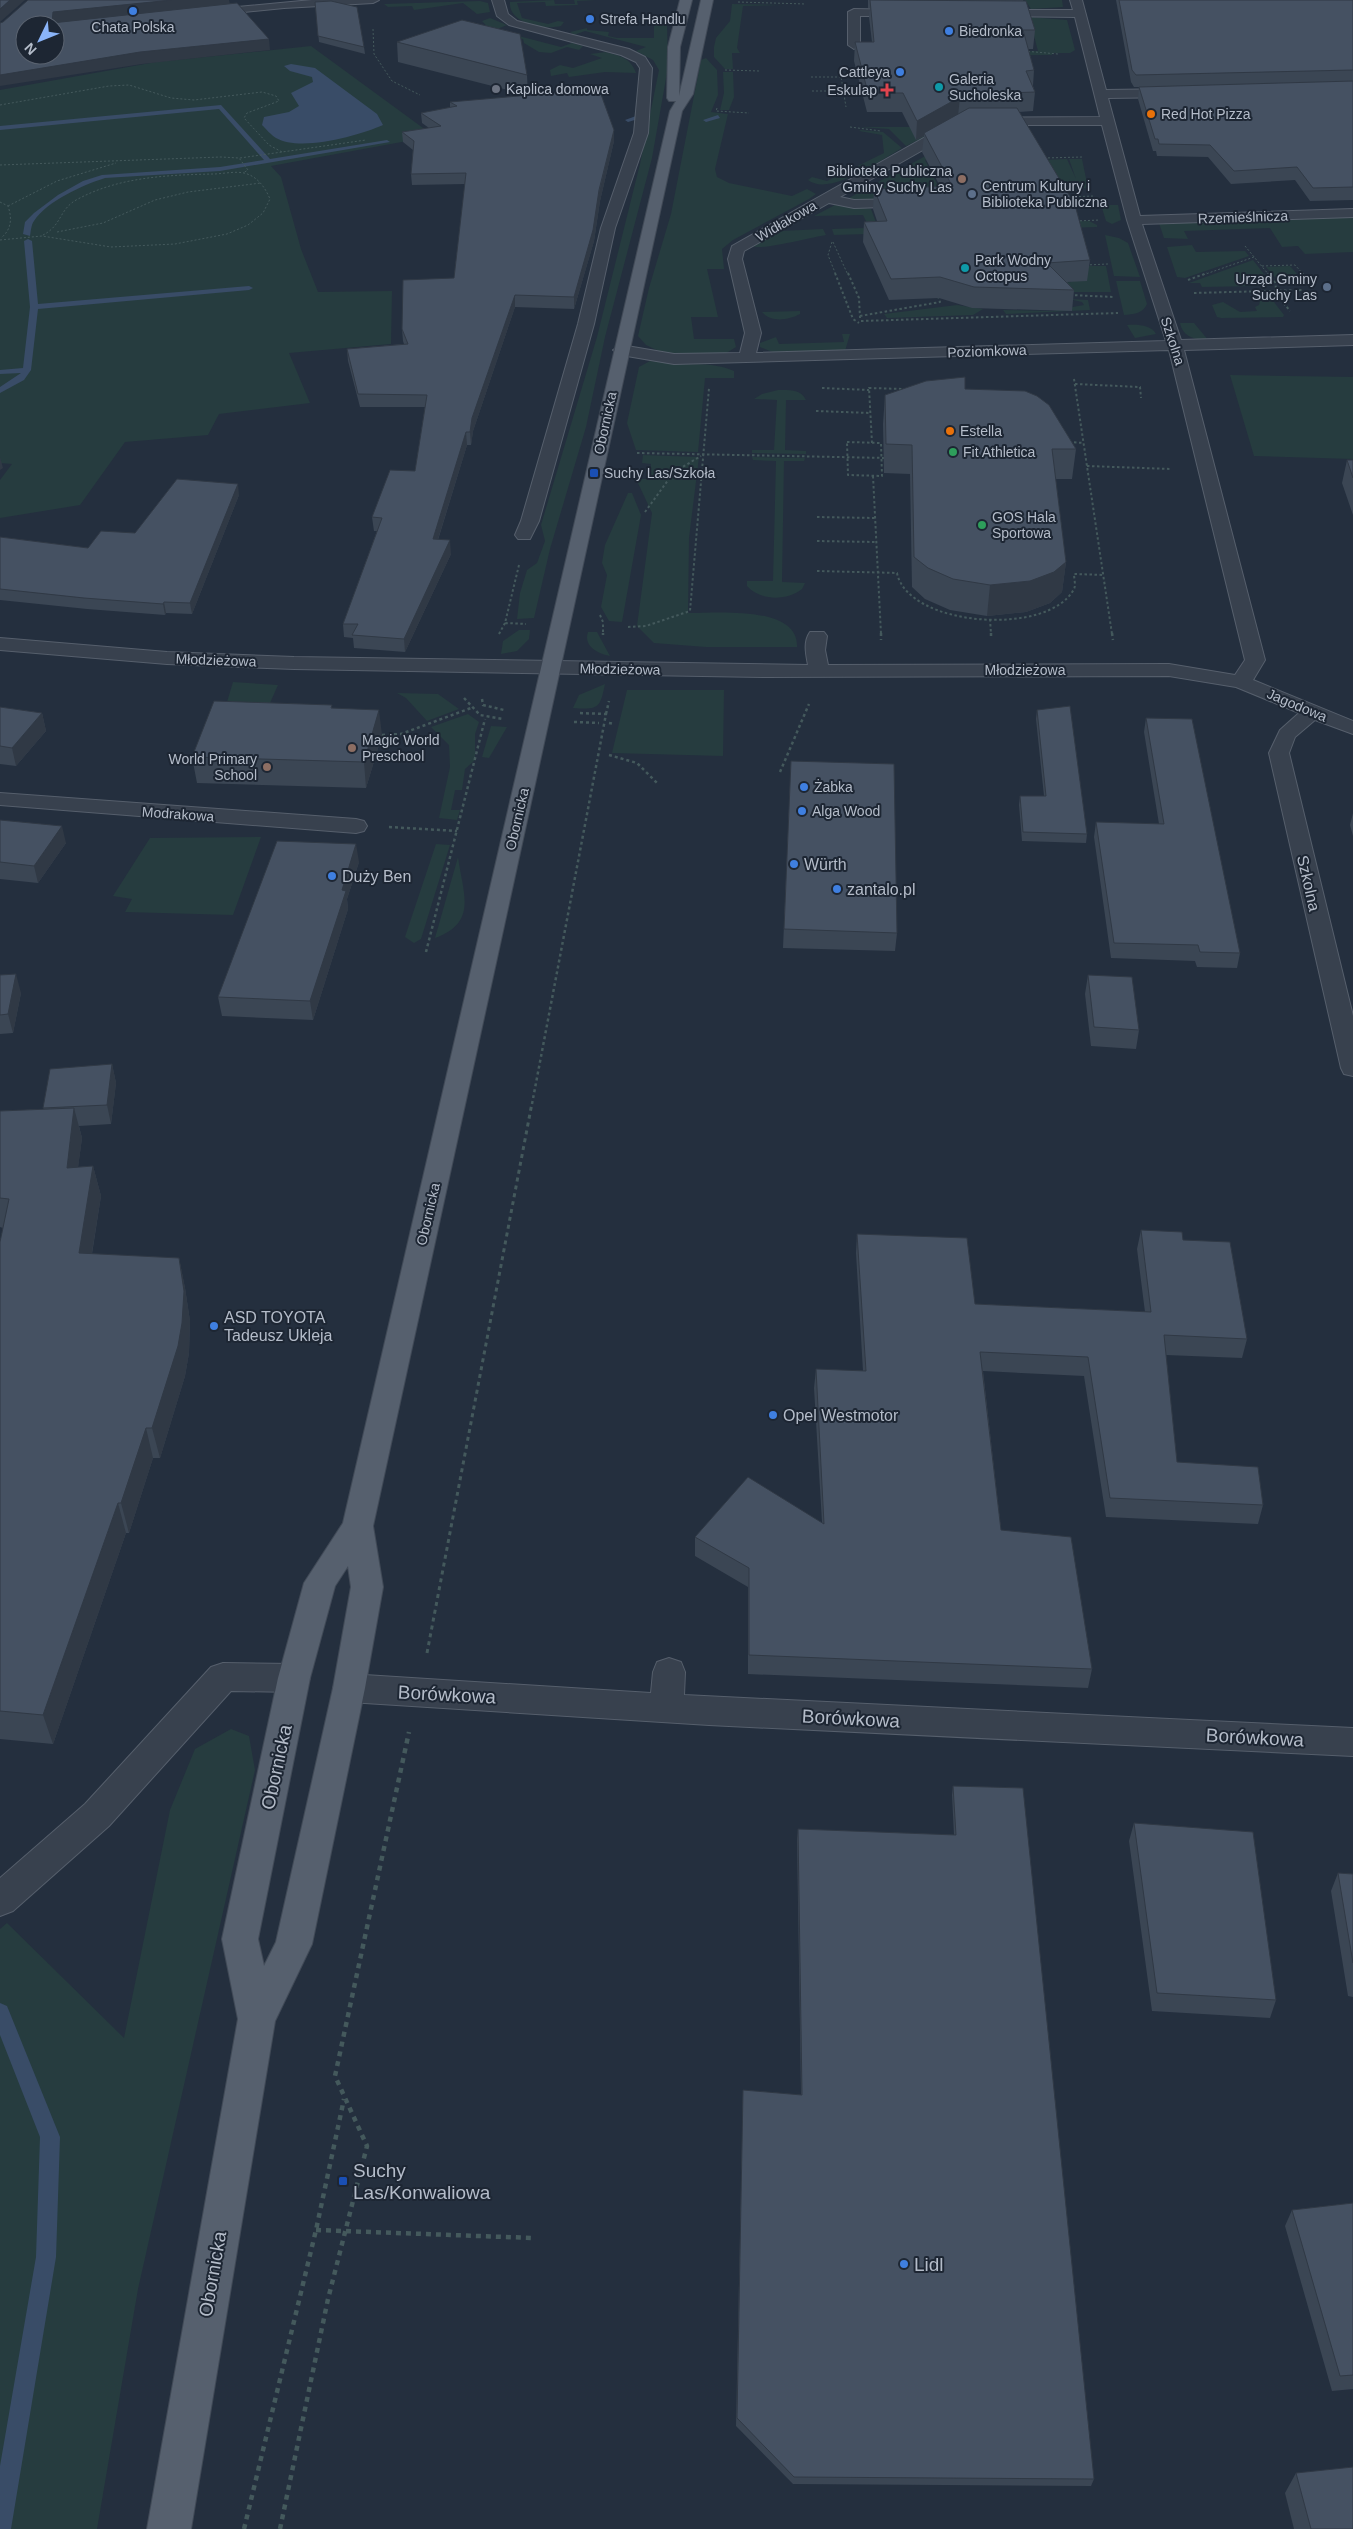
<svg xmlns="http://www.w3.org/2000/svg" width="1353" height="2529" viewBox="0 0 1353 2529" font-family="Arial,sans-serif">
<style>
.green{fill:#263c3f}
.water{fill:#394c67}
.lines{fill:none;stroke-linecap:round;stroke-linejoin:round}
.stream{fill:#394c67;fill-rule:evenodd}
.minor-casing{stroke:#565f6c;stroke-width:2}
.major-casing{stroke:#414a57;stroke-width:2}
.path-far4{stroke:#44595c;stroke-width:1;stroke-dasharray:2 2;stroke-linecap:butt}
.path-far3{stroke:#44595c;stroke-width:2;stroke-dasharray:2.5 2.5;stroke-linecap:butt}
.path-far2{stroke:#44595c;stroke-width:2.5;stroke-dasharray:3 3;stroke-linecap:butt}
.path-far1{stroke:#44595c;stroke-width:3;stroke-dasharray:4 4;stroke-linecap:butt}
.path{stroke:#44595c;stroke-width:4.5;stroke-dasharray:5 5;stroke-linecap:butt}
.minor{fill:#38414e;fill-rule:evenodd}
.major{fill:#56606e;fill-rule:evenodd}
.wall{fill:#3b4654}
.shaded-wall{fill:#303945}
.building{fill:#455162;stroke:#303945;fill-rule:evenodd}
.shop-dot{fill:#3f7fe0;stroke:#1d2633;stroke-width:2}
.culture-dot{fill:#0f9aa8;stroke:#1d2633;stroke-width:2}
.worship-dot{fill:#6b7280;stroke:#1d2633;stroke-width:2}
.health-dot{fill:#e0444e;stroke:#1d2633;stroke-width:2}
.food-dot{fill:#e8710a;stroke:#1d2633;stroke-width:2}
.education-dot{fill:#8d6e63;stroke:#1d2633;stroke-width:2}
.service-dot{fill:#5c6f8a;stroke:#1d2633;stroke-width:2}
.leisure-dot{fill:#2e9e5b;stroke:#1d2633;stroke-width:2}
.transit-dot{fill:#1a4fb4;stroke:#1d2633;stroke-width:2}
.labels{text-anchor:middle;stroke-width:4;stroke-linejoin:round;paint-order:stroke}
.far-poi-label{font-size:14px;fill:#b4bcc9;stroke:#1d2633;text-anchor:start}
.far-street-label{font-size:14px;fill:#b4bcc9;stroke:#1d2633}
.poi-label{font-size:16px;fill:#b4bcc9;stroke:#1d2633;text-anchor:start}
.street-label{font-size:16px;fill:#b4bcc9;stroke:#1d2633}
.near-street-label{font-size:19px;fill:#b4bcc9;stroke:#1d2633}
.near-poi-label{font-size:19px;fill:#b4bcc9;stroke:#1d2633;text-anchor:start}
</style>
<rect width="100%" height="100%" fill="#242f3e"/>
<path class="green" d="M554,0l1,4h20l-1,-4h22l-19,1 1,4 -32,1 -1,-4 -28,1 5,15 26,6 10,-3 6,1 -3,4c-15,4 -53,-2 -51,-24z
M1025,0h37l1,7 -32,2z
M480,1l8,2 2,9 -13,2 -14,-11 -49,7 -2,-4 -24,1 -4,-3z
M732,4l52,1 -41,1 -6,42 3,5h-8l1,16h-8l-11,-12v-10l2,-9 14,-17z
M1029,17l38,3 8,30 -5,3h-18v2l-158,1 144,-5z
M490,18l17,7 -12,5 66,17 11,-4 11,3 -4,4 -12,-3 -16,6 -12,-1 -15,-9 -1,-4 -26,-2 -15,-16z
M654,22l13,1 1,44 -16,91 -47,179 -19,90 -36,122 -16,69 -17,1 3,-26 7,-23 10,-7 8,-22 -4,-16 56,-188 43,-173 19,-94 -6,-10 -17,-9 10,-4 -61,-16 -11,4 -4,-3 17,-4v2l22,2 -1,4 9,2h37z
M311,46l123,90 -163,30 10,11 20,72 17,43 74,-1 -1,53 -102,9 21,50 -91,11 -11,21 -83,7 -45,63 -80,13v-38l12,-16 -12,-1v-373l156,-28z
M606,52c14,4 25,6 30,21l-31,-1 -36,5 -2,-4 -16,3 -1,-6 10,-5 13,3 29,-10 -12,-4z
M706,58l11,12 1,25 -7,17 17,2 -13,55 2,8 12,6 63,13 15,-7 9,5 -7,5 -76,41 -11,9 2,20h-17l11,48h-27l3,22h40l2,8 -13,8 -58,-1 -19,-9 -8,-9 11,-48 22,-74 30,-154z
M723,72h10l1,25 -5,13h-9l4,-17z
M858,127h53l18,8 -23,11 -17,-17z
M861,130l22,2 19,16c-21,12 -72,49 -94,32l4,-3 15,4 57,-28 -2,-18 -23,-4z
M929,154l20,5 -24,1 13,26 -6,1 6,12 -80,2 -9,-3z
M1067,159l9,20 -7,-20h13l6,29 -13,1 -6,-10 5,10h-15l-17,-29z
M835,205l36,4 6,16h-9l-5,-10 -49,1z
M1101,205h17l3,15 -9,4 -6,-3z
M1353,216v36l-48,2 -7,-8 -16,1 -12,-19 -86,3 4,8 -24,-1 -5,-15z
M1089,221l8,4v2l-263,8 -2,-6z
M823,229l3,6c-14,2 -66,16 -73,11l27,-15z
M1105,235l14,3 9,5 12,34 -26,-1z
M1192,245l4,7 49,-1 4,5 -64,22 -8,-1 -10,-30z
M1253,260l14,18 -1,4 -8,4 -56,1 -2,-4h-11z
M1083,266h23l5,26h-65l-2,-8 27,-2z
M1290,266l14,16 -23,2 -15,-17z
M1116,281h24l7,23c-4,10 -14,10 -23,11z
M1069,299l19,1 2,10 -84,4 -3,-4 48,1 33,-6 -2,-3z
M1268,300l6,2 10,13 -1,2 -62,1 -4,-1 -5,-12 11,-3 17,10 17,-1 -2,-4 4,-2 1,-4z
M957,305l26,4 -10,6 -86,3 -3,-4z
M800,311v3c-11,6 -29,9 -38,-2z
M1180,323h14l15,18c-13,-2 -26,-3 -29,-18z
M1127,325c10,-1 25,0 29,9l-21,4z
M842,334h8l-5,17 -68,3 -17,-7v-4l16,-6 3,7 65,-2z
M650,361c8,0 16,3 24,3 22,1 39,-2 60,7v7h-29l-7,74 -62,-2 -9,-27 12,-56z
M1230,375l123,2v82l-99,-3z
M778,390c11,0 23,-1 28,10h-20l-1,50 21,1v3l-54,-1v-3h22l3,-50 -23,-1 8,-5z
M643,455l56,2 -10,81 -1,75c28,0 111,-8 109,34h-91l-52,-4 -17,-17 15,-113 -14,-30 1,-4h10l2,-15 -9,-1z
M752,457l53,1 -1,3h-20l-2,121 23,1 -3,6c-15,12 -42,12 -55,-3v-5h26l3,-120 -23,-1z
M628,493h4l9,22 -19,107 -13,-1 -8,-14 6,-32 -5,-12 3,-18z
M519,630h11l-1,9 -12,12 -16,3 2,-13z
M588,632h9l13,24c-12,-2 -27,-10 -22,-24z
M233,682l45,3 -12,27 -45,10z
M605,684c-5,24 -6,26 -32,24l6,-13z
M627,690h97l-1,66 -111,-3z
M397,693l41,1 21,15 -32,12 -21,-23z
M468,714l11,8 -4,12v26l-10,9 -3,21h-7l-4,20h9l-3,10 -18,-2 11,-51 -1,-22 -18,-18z
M491,726l16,1 -18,31 -7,-1z
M261,837l-28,78 -108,-3 7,-13 -19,-3 37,-58z
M436,844l14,1 -29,94 -7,4 -9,-6z
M458,857c5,37 20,65 -23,81z
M231,1729l18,7 6,34 -117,519 -41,240h-97v-600l7,-6 117,115 46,-228 25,-61z"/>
<path class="water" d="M291,64l24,4 62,46 6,11c-25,11 -83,27 -107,13 -5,-3 -10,-9 -14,-13l2,-8 25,-5 10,-6 -8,-13 22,-11 -1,-5 -22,-6 -6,-5z"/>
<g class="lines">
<path class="stream" d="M221,105l49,54 117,-19 3,2 -170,29 -115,7c-22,7 -58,23 -71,43 -3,4 -3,10 -4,15l-7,-2 2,-12 9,-9 24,-18 25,-14 19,-6 118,-8 44,-7 -45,-51 -219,21v-4z
M718,115l2,3 -14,4 -3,-2z
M636,116l2,3 -10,3 -3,-2z
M28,239l4,2 6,63 211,-18 4,2 -4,2 -211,19 -7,61 -7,10 -24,13v-6l21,-14 -21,1v-4l23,-2 7,-61 -6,-66z
M0,2003l7,3 53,131 -4,120 -45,272h-11v-63l36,-209 4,-120 -40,-102z"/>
<defs>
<path id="minor" d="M312,0h67l-6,3 -89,5 -79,8 -6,-3 6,-3z
M492,0h12l4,14 9,7 112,28 16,8 7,11 -4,65 -33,95 -21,96 -55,197 -9,18h-12l-3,-4 6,-14 57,-197 23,-96 33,-95 6,-65 -4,-6 -15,-7 -112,-30 -12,-9z
M1070,0h12l24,90 71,-1 6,4 -6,4 -69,1 32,118 213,-7v8l-211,7 39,116 172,-5v10l-169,5 81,310 -12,20 100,41v13l-38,-14 -20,17 -6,16 64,263v60l-9,-2 -3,-6 -72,-315 11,-23 19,-17 -63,-26 -67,-11 -407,1 -468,-8 -127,-5 -167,-14v-12l167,14 127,5 514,8c-2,-11 -5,-23 2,-33h14l3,4 -2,14 3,15 341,-1 66,11 10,-15 -76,-310 -495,14 -53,-9 -8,-5 8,-5 53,9 66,-1 5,-20 -17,-74 4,-13 227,-128 141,-1 -25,-100 -83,-1 -6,-3 6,-3h81zM967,125h135l25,95 39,121 -410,12 5,-20 -19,-74 2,-8 85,-48 25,5 60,-2 2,-3 -2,-3 -5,-1 -55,1 -14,-3z
M854,9l53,1 6,3 -6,3h-47v29l-6,4 -6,-4v-33z
M0,793l356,26 8,2 3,5 -3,5 -8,2 -356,-28z
M669,1658l12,4 4,10 -1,23 669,33v28l-644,-31 -360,-23 -12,-4 -4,-10 4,-10 12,-4 302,19 2,-21 4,-10z
M223,1663l71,1 12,4 4,10 -4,10 -12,4 -63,-1 -122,135 -96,85 -13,5v-38l85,-74 126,-137z"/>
<path id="major" d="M680,0h12l-12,47 -1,49 22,-96h12l-20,94 -11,17 -309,1415 10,61 -18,101 -53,256 -37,77 -84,508h-44l91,-510 -16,-80 56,-261 26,-95 39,-60 327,-1412 6,-10h-7l-2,-3 1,-51zM348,1566l3,21 -18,101 -57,254 -12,24 -6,-27 52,-261 25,-92z"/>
</defs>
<use href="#minor" class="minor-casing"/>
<use href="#major" class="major-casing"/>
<path class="path-far4" d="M738,2l68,2
M373,29l1,25 18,27 28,14
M1024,51l34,3
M725,70l34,1
M840,70l6,37
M811,77h31
M812,91h32
M0,105l109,-19 20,-1 42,13 23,2 68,-8 14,4 3,5 -32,12 -3,5 25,27 13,7
M717,108l-1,3 33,2
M850,127l31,4
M240,158l126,-18
M1044,158l39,-1
M0,165l221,-8 18,1 9,12 -5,3
M1067,197l27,-1
M0,202l8,4c4,12 4,23 -7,32
M8,206l49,-25 59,-18
M1076,221l24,-1
M57,232l46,-9 52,-23 33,-8 73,-9
M0,240l42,-4 69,11 64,-3 52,-10 21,-9 15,-12 7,-14c-5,-12 -13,-23 -26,-26 -10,-2 -22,1 -31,1 -46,1 -94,3 -135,25 -20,10 -15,27 -37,37
M832,242l-4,13 8,20
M833,242l15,33
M1245,246l24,29
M1086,265l22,-1
M1262,266l33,-1 9,10
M1203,275l51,-18"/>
<path class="path-far3" d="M835,273l18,46 6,4
M848,273l11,25 1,20
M1268,273l7,9 2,13 13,16
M1302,273l8,9
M1188,280l19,-7
M1194,293l110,-3
M1070,295l44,2
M860,316l80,-14 -2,-6
M861,321l257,-8
M1074,379l38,255
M1075,384l65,3 1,11
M822,388l47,2
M816,411l54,2
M847,442l34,1 1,33 -34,-1z
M1069,442l15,1
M872,443l-3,-55 35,1
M637,453l249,5
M1087,466l84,3
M873,476l8,158
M645,512l29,-40 27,-16
M817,517l58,1
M817,541l59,1
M519,565l-14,58 21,1
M817,571l80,2c11,54 152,64 177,16 2,-4 0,-10 0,-15l30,1
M600,615l3,7v12
M990,619l1,15
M628,627l18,-1 44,-15 19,-223
M499,634l6,-11"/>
<path class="path-far2" d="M603,633v2
M881,633v7
M991,633v6
M1112,633l1,7
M464,698l16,17 23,4
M482,699l1,6 21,5
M606,714l3,-13
M574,722l25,1
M609,723l5,1
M382,735l19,-1 70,-26
M609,755l28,8 21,21
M780,772l29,-68
M389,827l68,4
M426,952l59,-233
M532,1104l74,-390 -28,-1"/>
<path class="path-far1" d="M427,1653l105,-550"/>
<path class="path" d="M316,2230l217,8
M244,2529l72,-299 28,-131
M280,2529l48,-230 39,-153 -32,-70 74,-344"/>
<use href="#minor" class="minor"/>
<use href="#major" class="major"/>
</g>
<path class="wall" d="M868,0h155l12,30 -2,19h-5l6,21 -1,16 2,6 -2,19 -14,1 71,148 -3,21 -20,1 7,8 -2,21 -100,-3 -33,-10 -50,2 -26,-58 1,-20 13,-1 -4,-12 1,-20 66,-3 -18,-34 2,-16 -8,4 -14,-28h-35l-13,-51 1,-19h17l-3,-25 1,-9h-2z
M1116,0h237v200l-43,1 -15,-21 -64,4 -23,-27 -51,-1 -1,-5h-3l-15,-52 1,-12h-5l-3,-5z
M315,2l49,45 1,7 -46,-12z
M397,42l130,33 1,20 -130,-33z
M450,102l164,28v11l-14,60 -6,40 -20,68 -59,-2 -42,124 -2,14h-4l-29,95 13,14 -46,98 -51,-4 -1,-10 -9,-1 -1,-13 34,-93h-3l-2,-14 43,-46 10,-64h-65l-12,-46 -1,-12 57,-5 -1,-3 -1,-12 52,-51 11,-94 -53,1 -1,-11 2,-24 -10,-8 -1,-10 27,-4 -7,-5 -1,-10 29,-5z
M965,389l111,60 -4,30h-17l11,83 -4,30 -12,11 -24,9 -39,4 -37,-6 -25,-11 -13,-12 -2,-113 -26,-1 -1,-49 2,-29z
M1347,460h6v55l-11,-32z
M239,495l-47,119 -26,-1 -1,2 -78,-6 -87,-9v-63l88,11 47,-15z
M332,705v3l50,27 -16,53 -169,-5 -5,-26z
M0,707l42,6 4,18 -30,35 -16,-2z
M1037,710l50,124 -1,9 -64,-2 -3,-36 1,-9h24l-8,-77z
M1146,718l94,235 -3,15 -40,-1 -2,-6 -84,-3 -17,-121 2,-15 63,2 -15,-92z
M791,761l106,172 -2,18 -112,-3z
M1353,813v23l-3,-11z
M0,820l66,23 -28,40 -38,-4z
M359,862l-12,37 1,10 -35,111 -91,-4 -4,-19z
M0,975l21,18 -8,40 -13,1z
M1088,975l51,55 -3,19 -45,-3 -6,-52z
M112,1064l4,19 -5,41 -32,2 3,12 -4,29 15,-1 8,30 -9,58 87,4 6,30 5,33 -1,32 -4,23 -25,82h-7l-24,75h-3l-73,211 -53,-5v-497l3,-14 -3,-1v-116l44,-2 -1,-1z
M1141,1230l42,10 64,99 -5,19 -76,-3 11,107 86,43 -5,19 -152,-7 -22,-141 -101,-5 18,159 91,139 -4,19 -340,-14v-87l-53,-31v-19l127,-15 -8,-134 2,-19 47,2 -7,-118 1,-19 118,70 170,8 -8,-63z
M953,1786l141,693 -3,7 -298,-2 -57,-58 7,-336 58,5 -4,-256 1,-10 156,6 -2,-40z
M1134,1823l142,177 -6,18 -118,-7 -23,-170z
M1338,1873l15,1v123l-5,-1 -17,-105z
M1353,2203v186l-21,2 -47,-165 7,-16z
M1296,2473l57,56h-59l-9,-36z"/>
<path class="shaded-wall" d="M10,0h15l-25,22v-13z
M172,0h57l1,5 -178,18 1,-11z
M269,39l1,11 -128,14 -142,22v-11l140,-23z
M960,97l-2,19 -34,17v3l-8,4 1,-19z
M614,130v11l-14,60 -6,40 -20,68v-12z
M515,295v12l-42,124 -2,14 -1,-13 2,-14z
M466,432l1,13 -33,107 -1,-13z
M0,457l3,11 -3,2z
M238,484l1,11 -47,119 -2,-11z
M450,540l1,14 -46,98 -1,-13z
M1066,562l-4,30 -12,11 -24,9 -39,4 3,-31z
M164,602l2,11 -1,2 -2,-11z
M379,710l3,25 -16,53 -2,-26z
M42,713l4,18 -30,35 -4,-18z
M62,826l4,17 -28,40 -4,-17z
M356,844l3,18 -12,37 1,10 -35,111 -3,-19 32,-111z
M16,974l5,19 -8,40 -5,-19z
M112,1064l4,19 -5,41 -4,-19z
M74,1108l8,30 -8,60 -7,-30z
M93,1166l8,30 -14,87 -8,-30z
M179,1258l6,30 5,33 -1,32 -4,23 -25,82 -8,-30z
M146,1428l7,30 -24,75 -8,-30z
M118,1503l8,30 -73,211 -10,-29z"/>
<path class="building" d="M0,0h10l-10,9z
M28,0h144l-119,12 -1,11 185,-20 32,36 -129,13 -140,23v-52l3,-1zM25,25h30v30h-30z
M870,0l156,1 9,29h-12l11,40 -8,1 9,21 -27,1 2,4h-50l-43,24 -14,-28h-35l-13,-51h19z
M1119,0h234v70l-217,5 -4,-5z
M331,1l26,6 7,40 -46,-11 -3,-34z
M462,20l58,14 7,41 -130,-33z
M1353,81v106l-40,1 -16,-21 -63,4 -24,-26 -51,-1 -1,-5h-3l-16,-52z
M599,89l15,41 -15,60 -6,40 -19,67 -59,-2 -43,123 -2,14h-4l-33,107 17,1 -46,99 -52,-4 6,-11h-15l39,-106 -10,-1 18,-47 25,1 12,-76 -69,-1 -11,-45 61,-5 -6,-15 1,-49 51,-2 12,-105 -55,1 3,-33 -12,-9 39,-6 -20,-13 36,-7 -7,-4z
M969,108h48l58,97 15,55 -43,3 27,27 -100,-3 -34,-10 -49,2 -27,-57 23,-1 -13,-32 77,-3 -1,-4 -26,-49z
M965,377v12l60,2 12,5 12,9 27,44h-24l14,113 -12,10 -24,9 -40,4 -37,-6 -25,-11 -14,-11 -2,-112 -26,-1 -1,-49 41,-14z
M1347,460h6v18z
M177,479l61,5 -48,119 -26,-1 -1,2 -79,-6 -84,-9v-52l88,11 13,-17 34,2z
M214,701l118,4 -1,3 48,2 -15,52 -172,-5z
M1070,706l17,128 -64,-2 -3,-36h26l-9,-86z
M0,707l42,6 -30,35 -12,-2z
M1146,718l46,1 48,234 -40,-1 -2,-7 -84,-2 -18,-121 68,2z
M791,761l103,3 3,169 -113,-4z
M0,820l62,6 -28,40 -34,-4z
M277,841l79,3 -14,46 4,1 -36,110 -92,-4z
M16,974l-8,40 -8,1v-40z
M1088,975l44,2 7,53 -45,-3z
M112,1064l-5,41 -64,3 7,-39z
M74,1108l-7,60 26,-2 -14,87 100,5 5,33 -2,32 -4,23 -26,82h-6l-25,75h-3l-75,212 -43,-4v-469l9,-43 -9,-1v-87z
M1141,1230l41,2 1,8 47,2 17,97 -83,-4 13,127 81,5 5,38 -153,-7 -22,-141 -108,-5 21,178 70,7 21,132 -343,-14v-87l-54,-31 53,-60 76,47 -8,-155 50,2 -9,-137 110,4 8,66 176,8z
M953,1786l70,2 71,691 -300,-2 -57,-59 6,-328 59,5 -4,-266 158,6z
M1134,1823l119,9 23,168 -119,-7z
M1338,1873l15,1v89z
M1353,2203v172l-13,1 -48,-166z
M1353,2467v62h-42l-15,-56z"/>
<g class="shop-dot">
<circle cx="133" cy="11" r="5"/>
<circle cx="590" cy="19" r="5"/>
<circle cx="949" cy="31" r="5"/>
<circle cx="900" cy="72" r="5"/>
<circle cx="804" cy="787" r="5"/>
<circle cx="802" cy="811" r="5"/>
<circle cx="794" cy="864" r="5"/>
<circle cx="332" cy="876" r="5"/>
<circle cx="837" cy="889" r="5"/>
<circle cx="214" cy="1326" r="5"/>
<circle cx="773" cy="1415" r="5"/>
<circle cx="904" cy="2264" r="5"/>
</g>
<g class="culture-dot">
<circle cx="939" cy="87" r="5"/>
<circle cx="965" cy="268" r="5"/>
</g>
<circle class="worship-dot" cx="496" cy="89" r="5"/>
<path class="health-dot" d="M884.5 82.5h5v5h5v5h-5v5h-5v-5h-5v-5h5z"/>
<g class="food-dot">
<circle cx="1151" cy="114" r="5"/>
<circle cx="950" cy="431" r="5"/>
</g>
<g class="education-dot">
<circle cx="962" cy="179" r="5"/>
<circle cx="352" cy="748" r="5"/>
<circle cx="267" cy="767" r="5"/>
</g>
<g class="service-dot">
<circle cx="972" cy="194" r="5"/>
<circle cx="1327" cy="287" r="5"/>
</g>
<g class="leisure-dot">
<circle cx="953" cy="452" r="5"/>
<circle cx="982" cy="525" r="5"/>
</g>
<g class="transit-dot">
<rect x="589" y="468" width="10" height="10" rx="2.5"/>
<rect x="338" y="2176" width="10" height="10" rx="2.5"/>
</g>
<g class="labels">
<g class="far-poi-label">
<text x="600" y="24">Strefa Handlu</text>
<text x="133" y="32" text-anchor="middle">Chata Polska</text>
<text x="959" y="36">Biedronka</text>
<text x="890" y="77" text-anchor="end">Cattleya</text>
<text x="949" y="84">Galeria<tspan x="949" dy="16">Sucholeska</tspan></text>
<text x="506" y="94">Kaplica domowa</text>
<text x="877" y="95" text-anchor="end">Eskulap</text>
<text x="1161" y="119">Red Hot Pizza</text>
<text x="952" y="176" text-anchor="end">Biblioteka Publiczna<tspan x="952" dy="16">Gminy Suchy Las</tspan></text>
<text x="982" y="191">Centrum Kultury i<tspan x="982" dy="16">Biblioteka Publiczna</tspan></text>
<text x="975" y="265">Park Wodny<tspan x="975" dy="16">Octopus</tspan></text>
<text x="1317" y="284" text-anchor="end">Urząd Gminy<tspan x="1317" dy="16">Suchy Las</tspan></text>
<text x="960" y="436">Estella</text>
<text x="963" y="457">Fit Athletica</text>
<text x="604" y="478">Suchy Las/Szkoła</text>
<text x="992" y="522">GOS Hala<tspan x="992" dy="16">Sportowa</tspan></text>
<text x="362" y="745">Magic World<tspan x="362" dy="16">Preschool</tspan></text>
<text x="257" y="764" text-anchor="end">World Primary<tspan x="257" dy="16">School</tspan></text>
<text x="814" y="792">Żabka</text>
<text x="812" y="816">Alga Wood</text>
</g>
<g class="far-street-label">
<text transform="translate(1243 217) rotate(-2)" y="5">Rzemieślnicza</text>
<text transform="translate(786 221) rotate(-30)" y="5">Widłakowa</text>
<text transform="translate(1173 341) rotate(72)" y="5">Szkolna</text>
<text transform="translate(987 351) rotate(-2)" y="5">Poziomkowa</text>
<text transform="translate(605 423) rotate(-78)" y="5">Obornicka</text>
<text transform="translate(216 660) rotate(2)" y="5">Młodzieżowa</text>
<text transform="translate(620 669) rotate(1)" y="5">Młodzieżowa</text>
<text x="1025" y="675">Młodzieżowa</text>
<text transform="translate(1297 705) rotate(23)" y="5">Jagodowa</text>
<text transform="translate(178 814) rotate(4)" y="5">Modrakowa</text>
<text transform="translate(517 819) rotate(-77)" y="5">Obornicka</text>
<text transform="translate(428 1214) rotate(-77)" y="5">Obornicka</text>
</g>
<g class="poi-label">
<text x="804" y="870">Würth</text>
<text x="342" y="882">Duży Ben</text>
<text x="847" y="895">zantalo.pl</text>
<text x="224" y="1323">ASD TOYOTA<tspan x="224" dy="18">Tadeusz Ukleja</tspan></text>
<text x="783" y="1421">Opel Westmotor</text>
</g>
<g class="street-label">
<text transform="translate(1309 883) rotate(77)" y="6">Szkolna</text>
</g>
<g class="near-street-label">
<text transform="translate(447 1694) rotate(3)" y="7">Borówkowa</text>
<text transform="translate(851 1718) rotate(3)" y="7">Borówkowa</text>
<text transform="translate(1255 1737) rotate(3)" y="7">Borówkowa</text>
<text transform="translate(276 1767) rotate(-78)" y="7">Obornicka</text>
<text transform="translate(212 2274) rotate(-80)" y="7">Obornicka</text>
</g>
<g class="near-poi-label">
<text x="353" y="2177">Suchy<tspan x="353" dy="22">Las/Konwaliowa</tspan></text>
<text x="914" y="2271">Lidl</text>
</g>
</g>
<g transform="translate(40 40) rotate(227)"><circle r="24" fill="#1d2633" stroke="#59626f"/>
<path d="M0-4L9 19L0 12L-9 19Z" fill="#8ab4f8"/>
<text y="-8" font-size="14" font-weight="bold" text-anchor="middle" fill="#b4bcc9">N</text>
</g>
</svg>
